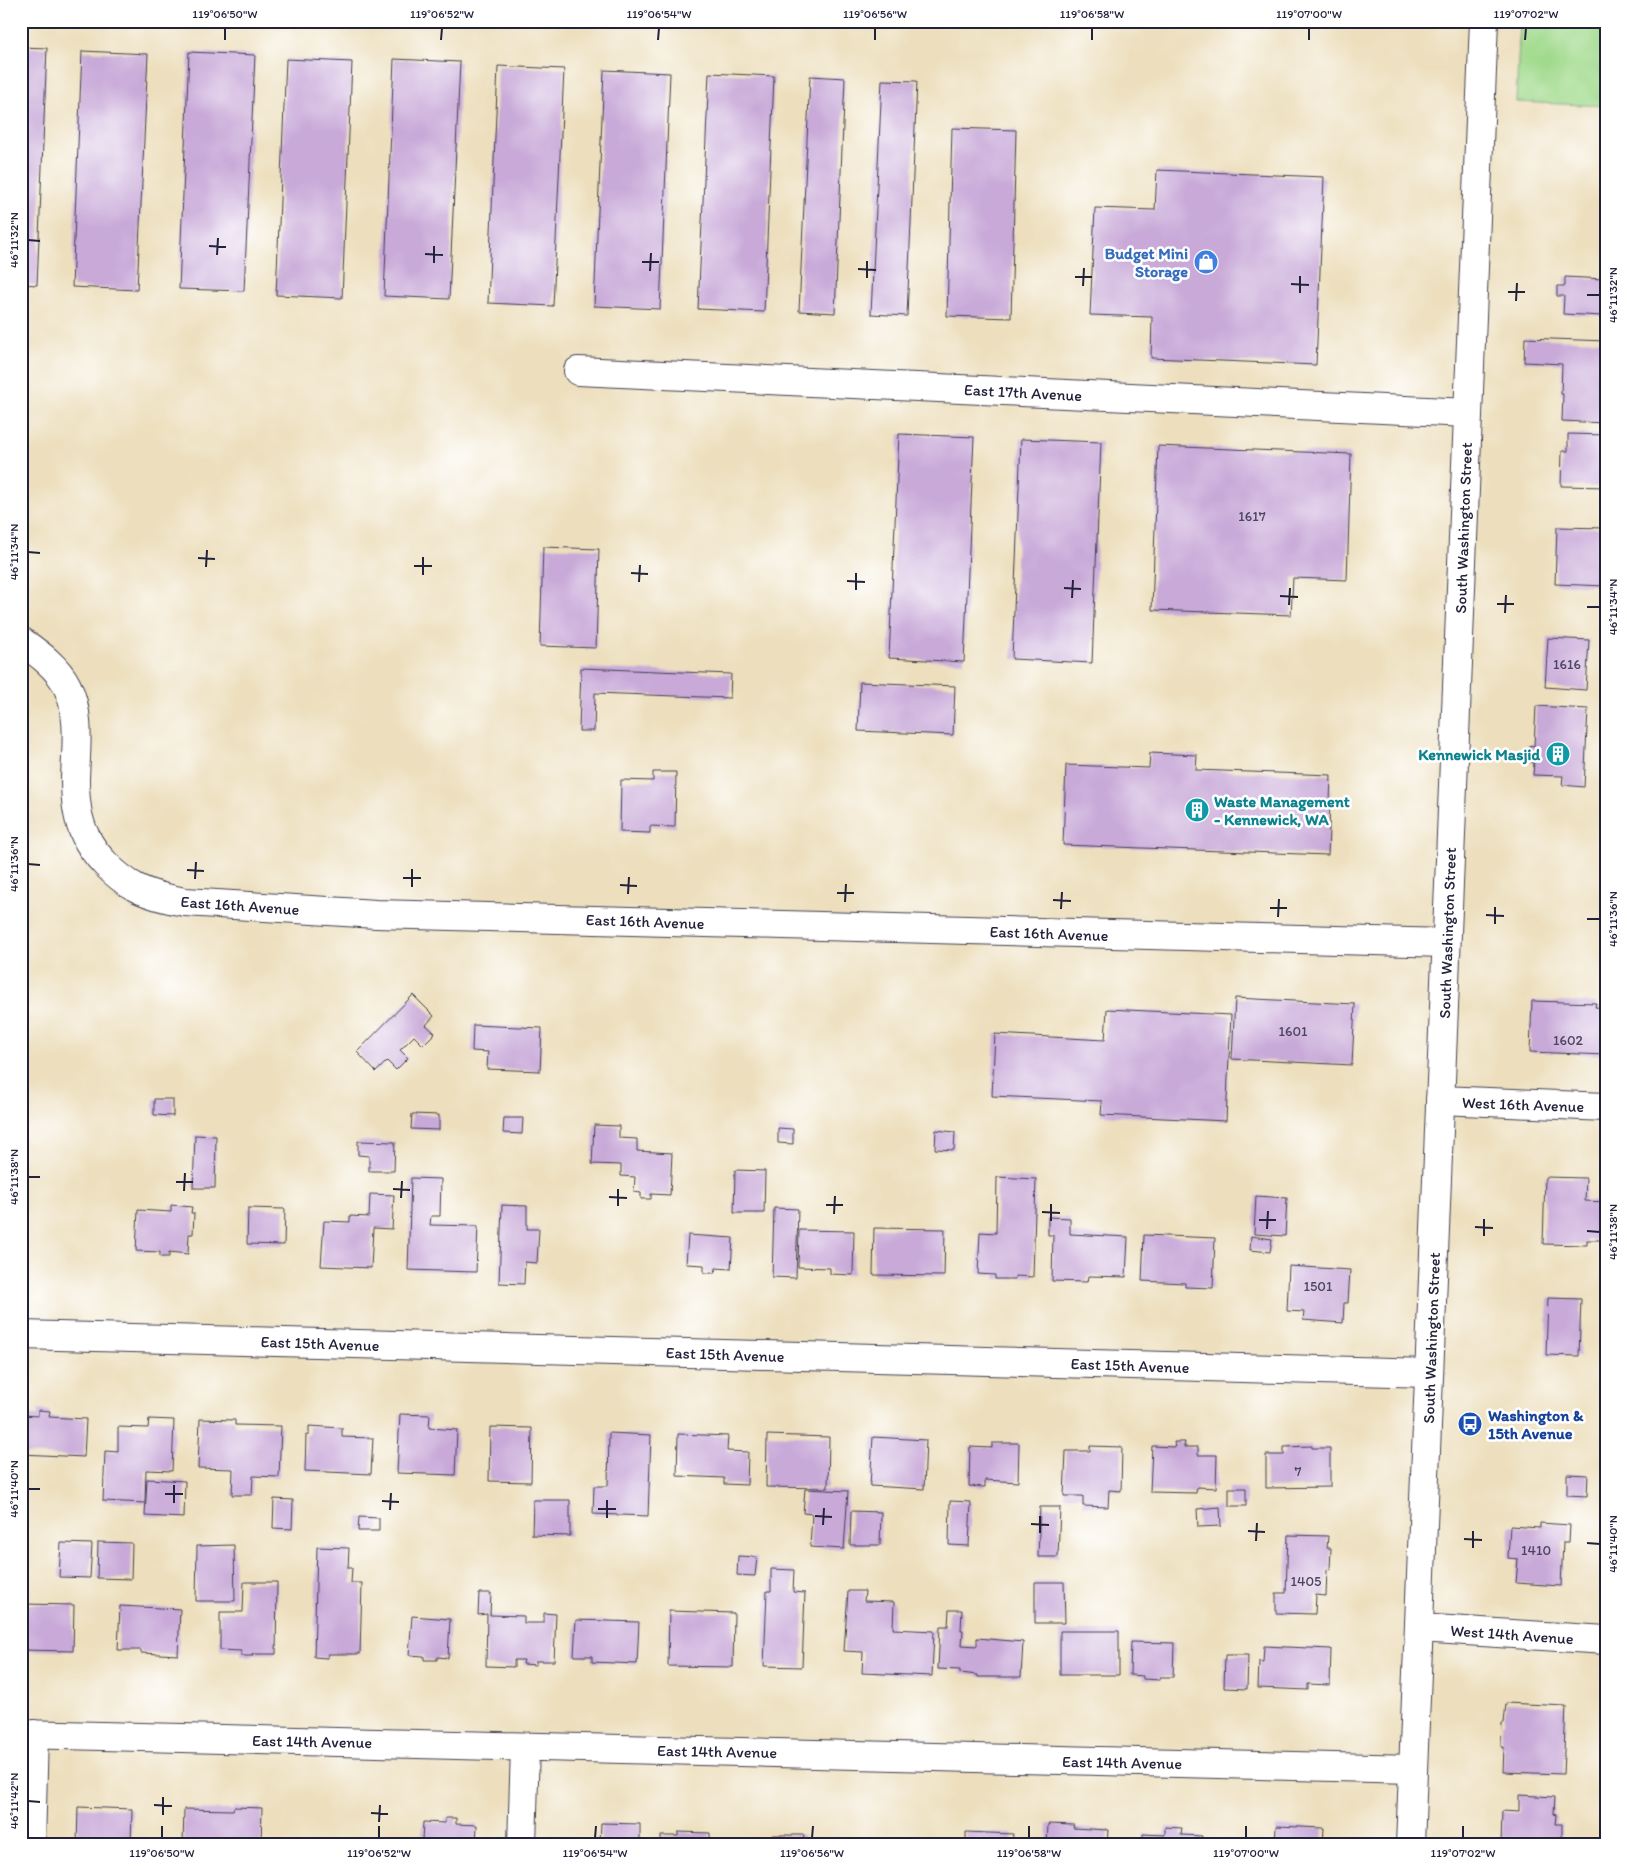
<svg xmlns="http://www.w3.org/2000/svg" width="1627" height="1866" viewBox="0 0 1627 1866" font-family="Itim,sans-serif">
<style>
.green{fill:#a0da8c;stroke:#617e64}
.building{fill:#c8a9d8}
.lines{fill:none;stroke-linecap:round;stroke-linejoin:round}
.minor-casing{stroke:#403e4e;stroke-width:30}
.major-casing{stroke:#403e4e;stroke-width:30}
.minor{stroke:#fff;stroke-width:28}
.major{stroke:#fff;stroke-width:28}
.ticks{fill:none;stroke:#22223b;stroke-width:2}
.labels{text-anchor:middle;stroke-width:5;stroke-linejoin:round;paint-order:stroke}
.number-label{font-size:14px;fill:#4c4462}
.shop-label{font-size:16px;font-weight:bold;fill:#366cbe;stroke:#fff;text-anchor:end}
.street-label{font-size:16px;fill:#22223b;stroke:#fff}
.culture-label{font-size:16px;font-weight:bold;fill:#0d838f;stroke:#fff;text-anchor:end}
.transit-label{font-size:16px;font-weight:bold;fill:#164399;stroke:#fff;text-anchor:start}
.neatline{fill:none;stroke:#22223b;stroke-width:2}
.ticks-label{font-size:12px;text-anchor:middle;fill:#22223b}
</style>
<rect width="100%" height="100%" fill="#fff"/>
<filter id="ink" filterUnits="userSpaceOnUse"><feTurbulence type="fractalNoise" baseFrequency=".02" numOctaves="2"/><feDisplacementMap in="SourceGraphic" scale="10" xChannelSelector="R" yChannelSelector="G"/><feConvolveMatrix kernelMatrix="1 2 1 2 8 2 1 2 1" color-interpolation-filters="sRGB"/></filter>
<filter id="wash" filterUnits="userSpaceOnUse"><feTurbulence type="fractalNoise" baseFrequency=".0096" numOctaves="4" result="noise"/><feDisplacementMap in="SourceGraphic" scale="20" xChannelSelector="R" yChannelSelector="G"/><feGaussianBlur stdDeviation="1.12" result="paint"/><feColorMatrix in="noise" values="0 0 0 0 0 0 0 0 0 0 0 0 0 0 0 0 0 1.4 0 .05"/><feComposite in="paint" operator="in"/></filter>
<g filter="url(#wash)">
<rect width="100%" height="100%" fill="#eddfbd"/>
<path class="green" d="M1520,21h86v85l-90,-4z"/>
<g id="blocks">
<path class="building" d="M21,47l26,1 -10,237 -16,-1z
M82,51l66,3 -11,236 -65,-3z
M189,52l66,3 -11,236 -65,-2z
M286,59l66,3 -10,236 -66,-3z
M394,59l66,3 -11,237 -65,-3z
M498,66l66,3 -11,237 -65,-3z
M604,70l66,3 -10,236 -66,-3z
M709,73l65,3 -10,236 -66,-3z
M810,76l35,2 -10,235 -36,-2z
M882,80l35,1 -10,235 -36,-2z
M952,128l64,2 -5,188 -64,-2z
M1157,170l167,7 -8,188 -165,-7 1,-41 -62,-2 5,-107 60,2z
M1565,277l39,2 -1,37 -40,-2 1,-18h-7v-10h8z
M1525,338l81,3 -1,82 -43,-2 1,-27h-2l1,-30 -38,-2z
M899,434l75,3 -10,225 -75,-4z
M1568,434l38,1v52l-45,-1 1,-35h6z
M1021,439l80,3 -9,221 -80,-4z
M1158,446l193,8 -4,126 -54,-2 -2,37 -139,-5z
M1557,527l49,1v58l-51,-2z
M543,547l56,2 -3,99 -56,-2z
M1548,638l41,2 -3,50 -41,-3z
M581,668l150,6 -1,24 -135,-5 -1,38h-15z
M860,682l95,4 -2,49 -95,-4z
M1536,706l52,3 -4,78 -22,-2 1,-9 -30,-1 1,-13h-5l1,-17 4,1z
M1150,753l47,2 -1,15 135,5 -3,80 -265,-10 3,-80 83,3z
M653,772h23l-1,55 -25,-1v7l-30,-1 1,-52 32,1z
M413,995l21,21 -8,9 9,8 -12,12 -9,-9 -14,14 8,8 -12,12 -9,-9 -11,11 -19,-20z
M1235,998l120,6 -3,61 -120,-6z
M1532,1001l64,2 -1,4 11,1v47l-76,-3z
M1107,1009l124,6 -5,106 -125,-6 1,-14 -110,-5 3,-62 110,6z
M473,1025l69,3 -2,43 -53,-2 1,-17 -16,-1z
M154,1099h19v17l-19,-1z
M412,1114l27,1v15l-28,-1z
M504,1118h19l-1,16 -19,-1z
M594,1125l25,1v12l18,1v12l35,2 -2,42 -19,-1v5h-10v-6l-7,-1 1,-15 -14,-1v-11l-29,-1z
M778,1128l15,1v15l-15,-1z
M936,1130l19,2 -1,18 -19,-1z
M195,1135l21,1 -1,52h-22z
M358,1141l37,1 -1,29h-25v-15l-11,-1z
M735,1170l30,1 -1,42h-30z
M997,1177l39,2 -3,98 -18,-1v3h-20v-4l-17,-1 2,-42 16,1z
M1545,1177l41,1 -1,23 21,1v38h-19v5l-44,-1z
M411,1178l30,1 -1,37h-9l-1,9 48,1 -2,46 -68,-2z
M370,1194l24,1 -2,34 -19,-1 -2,40 -50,-2 3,-45 26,1v-6l19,1z
M1256,1196l31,2 -2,38 -31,-2z
M171,1205l21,2 -1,6h3l-1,21h-4l-1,20 -19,-2v5h-9v-5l-24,-1 2,-41 33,2z
M502,1205l25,1v23h12l-2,34 -12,-1 -1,22 -25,-1z
M248,1208l37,1 -1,36 -37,-1z
M774,1208l24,1 -2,69 -24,-1z
M1048,1217l22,1v16l58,3 -2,40 -38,-1 -1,6 -35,-1 1,-46h-5z
M874,1228l71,1 -1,47 -71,-1z
M799,1230l55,1 -1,44 -23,-1v-6l-32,-1z
M688,1235l45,3 -2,31 -15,-1 -1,5h-11v-8l-18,-1z
M1144,1235l71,3 -2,50 -28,-1v-4l-43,-2z
M1251,1236l21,3 -2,13 -20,-2z
M1289,1266l61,4 -2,33h-4l-1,20 -40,-3 1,-8 -17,-1z
M1548,1298l33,1 -2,57 -33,-1z
M38,1410l12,1 -1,6 37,2 -2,38 -63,-3 1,-39 16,1z
M400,1414l30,1 -1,13 28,2 -2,45 -58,-2z
M149,1419l25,1 -2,51 -26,-1 -1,33 -42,-2 2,-50 13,1v-25l30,1z
M200,1419l35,1v5l46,1 -2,51 -26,-1 -1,19h-20l1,-26 -35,-1z
M309,1426l33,2v9l31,1 -2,36 -66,-3 1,-36h3z
M490,1427l42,1 -1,54 -42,-1z
M609,1433l42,2 -3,81 -55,-2 1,-28h14z
M678,1434l50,2 -1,15 21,1 -1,33 -23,-1v-6l-47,-2z
M767,1435l62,2 -1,51 -62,-1z
M873,1437l53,3 -2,49 -54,-3z
M1174,1442h11l-1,5h14v8h19l-1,33 -19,-1 -1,6 -46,-1 2,-46 23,1z
M992,1443h27l-1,39 -33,-2v7l-16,-1 1,-39 22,1z
M1090,1446l32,1 -1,44 -12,-1 -1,17 -25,-1v-10h-19l2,-45h24z
M1312,1446v2h18v39l-64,1v-33h18v-8z
M1567,1474l21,1 -1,21 -20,-1z
M147,1479l38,2 -1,37 -39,-2z
M1229,1488h17v18h-17z
M805,1489l43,2 -4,58 -34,-2 2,-33 -9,-1z
M274,1499l19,1 -1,29 -19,-1z
M533,1500h37v36l-38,-1z
M950,1501l21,1 -2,44 -20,-1z
M1040,1507h20l-2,50h-20z
M1220,1507l1,19 -23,1 -1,-18z
M851,1511l30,1 -1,33h-30z
M359,1517l20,1v13h-21z
M1540,1523l30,2 -1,17h-6l-2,44 -45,-3 2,-24 -10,-1 2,-32 30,2z
M1288,1535l40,1 -1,12h4l-1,22 -3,-1 -1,27 -10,-1 -1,19 -39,-1v-20h10z
M98,1542l34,1 -1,36 -34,-1z
M61,1543l31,1 -2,34 -31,-1z
M234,1545l1,56h-39l1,-55z
M317,1547l32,1 -1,20h4l-1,15h11l-2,71h-32l-1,4 -13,-1z
M738,1556l19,1 -2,19 -18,-1z
M771,1569l23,1 -1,22 12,1 -3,74 -38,-1 3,-75h4z
M244,1582h33l-1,72h-24l1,2h-12v-5l-21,-1v-38h23z
M1035,1582h29l1,41h-30z
M848,1591h17l-1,10 30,1 -1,27 41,2 -2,45 -70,-3 1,-21 -19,-1z
M479,1593h12l-1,22 34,1v7h20v-10l12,1 -2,47h-18v4l-13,-1 1,-4h-10v7l-28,-1 1,-52 -9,1z
M22,1604l52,1 -1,46 -52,-1z
M120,1606l60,3 -2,46 -37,-2v-3h-23z
M949,1610h13l-1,20h2l-1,15 15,1v-8l46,4 -2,35h-43v-2l-18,-2v-3l-22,-1 2,-43h8z
M669,1611l65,2 -1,54 -65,-1z
M412,1616l38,3 -2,39 -11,-1v3h-13v-4l-15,-1z
M576,1620l63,2 -2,42 -45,-2v-6h-18z
M1060,1631h59v44h-59z
M1131,1642l43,1 -1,34h-13v3l-17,-1v-3l-13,-1z
M1264,1646l67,3 -1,36 -22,-1v6l-50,-2 1,-27 4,1z
M1225,1655h23l-1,34 -23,-1z
M1506,1703l60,3 -3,68 -60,-2 1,-25h-3v-4l1,-20h2z
M1519,1795l35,2 -1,17 3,1 -1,9h7v18h-8v3h-53l1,-34 17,1z
M78,1807l54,2 -1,36h-54z
M234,1807l28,1 -1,37h-78l1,-36 49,1z
M445,1818h11v6l21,1 -1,20h-75v-4h21l1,-19 22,1z
M601,1823l39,1v21h-40z
M1048,1824l26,1 -1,3 35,2 -1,15h-60z
M1276,1826l48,2 -1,17h-48z
M1165,1827l17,1 -1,7 21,1 -1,9h-58v-11l22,1z
M678,1832l32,1v12h-49v-9h17z
M966,1832l47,2 -1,11h-46z
M773,1835h31l-1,7h20v3h-50z"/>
</g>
</g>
<g filter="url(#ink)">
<use href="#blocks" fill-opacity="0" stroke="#403e4e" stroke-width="1"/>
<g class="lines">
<defs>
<path id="minor" d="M578,371l890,42
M21,641c17,12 37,26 46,45 14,29 9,62 8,93 0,18 2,40 10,56 9,20 30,41 50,52 15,8 33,12 50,15l191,12 1070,29
M1440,1100l166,7
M21,1335l1408,38
M1419,1628l187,12
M21,1734l1392,35
M31,1845l3,-111
M522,1845l3,-98"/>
<path id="major" d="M1410,1845l74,-1824"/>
</defs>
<use href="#minor" class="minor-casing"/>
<use href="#major" class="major-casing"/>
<use href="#minor" class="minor"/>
<use href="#major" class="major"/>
</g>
</g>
<path class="ticks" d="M225,40v-12M441,40l1,-12M658,40l1,-12M875,40v-12M1092,40v-12M1309,40v-12M1525,40l1,-12M28,240l12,1M209,246l17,1M425,254l18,1M217,255l1,-17M642,262h17M434,263v-17M858,269l18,1M650,271l1,-18M1075,277h17M867,278v-17M1291,284l18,1M1083,286l1,-18M1508,292h17M1300,293v-17M1587,295h13M1516,301l1,-18M28,552l12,1M198,558l17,1M414,566h18M206,567l1,-17M631,573l17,1M423,575v-18M847,581l18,1M639,582l1,-17M1064,588l17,1M856,590v-17M1280,596l18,1M1072,598l1,-18M1497,604h17M1289,605l1,-17M1587,607h13M1505,613l1,-18M28,864l12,1M187,870l17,1M403,878h18M195,879l1,-17M620,885l17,1M412,887v-18M837,893h17M628,894l1,-17M1053,900l18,1M845,902l1,-18M1270,908h17M1061,909l1,-17M1486,915l18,1M1278,917l1,-18M1587,919h13M1495,924v-17M28,1177h12M176,1182h17M393,1189l17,1M184,1191l1,-18M609,1197l18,1M401,1198l1,-17M826,1205h17M618,1206v-17M1042,1212l18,1M834,1214l1,-18M1259,1220h17M1051,1221v-17M1475,1227l18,1M1267,1229l1,-18M1587,1231l13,1M1484,1236v-17M28,1489h12M165,1494h18M382,1501l17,1M174,1503v-18M598,1509h18M390,1510l1,-17M815,1516l17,1M607,1518v-18M1031,1524l18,1M823,1525l1,-17M1248,1531l17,1M1040,1533v-17M1464,1539l18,1M1256,1541l1,-18M1587,1543l13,1M1473,1548v-17M28,1801l12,1M154,1805l18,1M371,1813l17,1M163,1815v-18M379,1822l1,-17M162,1838v-12M379,1838v-12M595,1838l1,-12M812,1838l1,-12M1029,1838v-12M1246,1838v-12M1463,1838v-12"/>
<defs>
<symbol id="shop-disc" viewBox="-11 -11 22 22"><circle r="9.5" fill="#3f7fe0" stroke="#fff"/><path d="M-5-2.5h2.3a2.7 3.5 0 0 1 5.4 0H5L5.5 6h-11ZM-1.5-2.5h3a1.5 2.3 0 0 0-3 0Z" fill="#fff"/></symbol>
<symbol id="building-disc" viewBox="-11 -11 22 22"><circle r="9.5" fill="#0f9aa8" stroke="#fff"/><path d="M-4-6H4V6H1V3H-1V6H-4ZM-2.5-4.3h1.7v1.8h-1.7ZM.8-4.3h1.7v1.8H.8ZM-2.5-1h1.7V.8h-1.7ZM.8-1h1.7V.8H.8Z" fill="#fff"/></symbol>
<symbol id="bus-disc" viewBox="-11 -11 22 22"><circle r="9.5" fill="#1a4fb4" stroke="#fff"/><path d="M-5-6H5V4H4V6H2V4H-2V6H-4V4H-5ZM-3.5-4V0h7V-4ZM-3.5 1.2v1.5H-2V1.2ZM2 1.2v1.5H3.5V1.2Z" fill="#fff"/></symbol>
</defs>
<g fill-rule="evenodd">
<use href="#shop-disc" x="1192" y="248" width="28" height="28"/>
<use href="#building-disc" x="1544" y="740" width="28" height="28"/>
<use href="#building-disc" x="1183" y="796" width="28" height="28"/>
<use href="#bus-disc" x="1456" y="1410" width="28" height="28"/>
</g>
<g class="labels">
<g class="number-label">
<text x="1252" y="521">1617</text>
<text x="1567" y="669">1616</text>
<text x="1293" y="1036">1601</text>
<text x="1568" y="1045">1602</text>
<text x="1318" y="1291">1501</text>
<text x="1298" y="1476">7</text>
<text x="1536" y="1555">1410</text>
<text x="1306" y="1586">1405</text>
</g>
<g class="shop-label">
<text x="1188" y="259">Budget Mini<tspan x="1188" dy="18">Storage</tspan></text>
</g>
<g class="street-label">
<text transform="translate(1023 392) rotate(3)" y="6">East 17th Avenue</text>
<text transform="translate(1463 528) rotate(-88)" y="6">South Washington Street</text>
<text transform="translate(240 905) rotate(4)" y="6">East 16th Avenue</text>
<text transform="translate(645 921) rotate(2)" y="6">East 16th Avenue</text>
<text transform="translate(1049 933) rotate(2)" y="6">East 16th Avenue</text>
<text transform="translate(1447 933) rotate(-88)" y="6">South Washington Street</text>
<text transform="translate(1523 1104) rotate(2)" y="6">West 16th Avenue</text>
<text transform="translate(1431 1338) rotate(-88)" y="6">South Washington Street</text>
<text transform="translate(320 1343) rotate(2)" y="6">East 15th Avenue</text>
<text transform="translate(725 1354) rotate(2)" y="6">East 15th Avenue</text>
<text transform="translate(1130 1365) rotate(2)" y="6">East 15th Avenue</text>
<text transform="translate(1512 1634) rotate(4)" y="6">West 14th Avenue</text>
<text transform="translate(312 1741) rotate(1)" y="6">East 14th Avenue</text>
<text transform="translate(717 1751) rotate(1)" y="6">East 14th Avenue</text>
<text transform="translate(1122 1762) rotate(1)" y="6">East 14th Avenue</text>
</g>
<g class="culture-label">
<text x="1540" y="760">Kennewick Masjid</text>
<text x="1214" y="807" text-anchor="start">Waste Management<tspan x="1214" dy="18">- Kennewick, WA</tspan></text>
</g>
<g class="transit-label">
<text x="1488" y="1421">Washington &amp;<tspan x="1488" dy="18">15th Avenue</tspan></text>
</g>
</g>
<rect width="1627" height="1866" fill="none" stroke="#fff" stroke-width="55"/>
<rect x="28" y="28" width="1572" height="1810" class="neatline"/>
<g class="ticks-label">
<text x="225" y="18">119°06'50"W</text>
<text x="442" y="18">119°06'52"W</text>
<text x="659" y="18">119°06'54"W</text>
<text x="875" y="18">119°06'56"W</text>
<text x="1092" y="18">119°06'58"W</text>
<text x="1309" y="18">119°07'00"W</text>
<text x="1526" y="18">119°07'02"W</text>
<text transform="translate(14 240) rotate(-90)" y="4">46°11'32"N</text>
<text transform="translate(1613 295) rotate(-90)" y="4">46°11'32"N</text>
<text transform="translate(14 552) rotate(-90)" y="4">46°11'34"N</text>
<text transform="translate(1613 607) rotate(-90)" y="4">46°11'34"N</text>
<text transform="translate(14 864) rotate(-90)" y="4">46°11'36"N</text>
<text transform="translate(1613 919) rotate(-90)" y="4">46°11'36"N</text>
<text transform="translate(14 1177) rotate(-90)" y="4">46°11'38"N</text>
<text transform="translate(1613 1232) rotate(-90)" y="4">46°11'38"N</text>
<text transform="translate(14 1489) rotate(-90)" y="4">46°11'40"N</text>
<text transform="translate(1613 1544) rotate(-90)" y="4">46°11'40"N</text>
<text transform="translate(14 1801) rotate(-90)" y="4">46°11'42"N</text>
<text x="162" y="1857">119°06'50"W</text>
<text x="379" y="1857">119°06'52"W</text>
<text x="595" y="1857">119°06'54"W</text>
<text x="812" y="1857">119°06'56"W</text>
<text x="1029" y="1857">119°06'58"W</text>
<text x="1246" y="1857">119°07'00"W</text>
<text x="1463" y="1857">119°07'02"W</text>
</g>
</svg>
